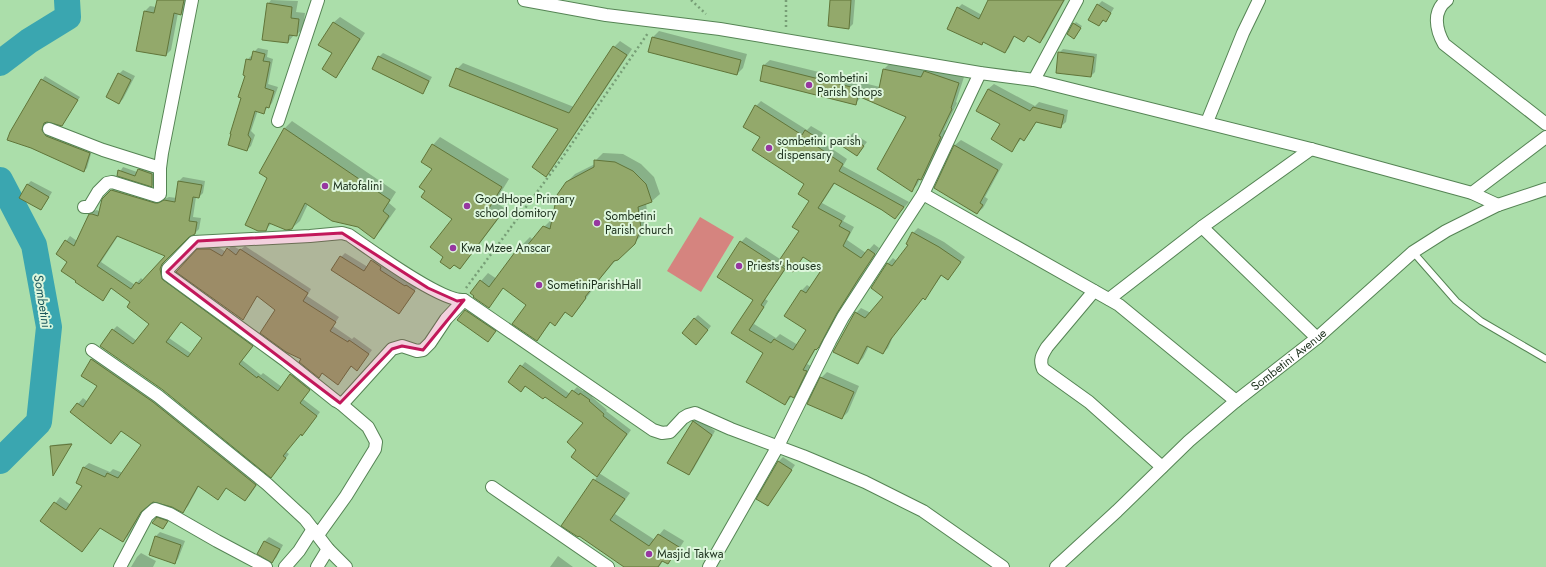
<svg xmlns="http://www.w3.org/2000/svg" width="1546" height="567" viewBox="0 0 1546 567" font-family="Jost,sans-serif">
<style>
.green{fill:#d5847f}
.shadow{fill:#0003;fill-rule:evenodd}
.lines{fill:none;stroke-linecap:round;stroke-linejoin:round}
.river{stroke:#3aa6b0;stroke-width:26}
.building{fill:#93a96b;stroke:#617539;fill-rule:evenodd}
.lane-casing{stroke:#558454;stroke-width:8}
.street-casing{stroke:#558454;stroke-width:14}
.path{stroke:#779e76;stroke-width:2.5;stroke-dasharray:2 3;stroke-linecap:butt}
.lane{stroke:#fff;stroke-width:6}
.street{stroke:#fff;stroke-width:12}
.marked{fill:#c2185b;fill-opacity:0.2;stroke:#c2185b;stroke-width:3;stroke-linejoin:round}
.poi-dot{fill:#9738a0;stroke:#def7dd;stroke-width:1.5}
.labels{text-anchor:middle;stroke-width:4;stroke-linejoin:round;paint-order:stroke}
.poi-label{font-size:12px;fill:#203420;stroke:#def7dd;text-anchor:start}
.street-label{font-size:12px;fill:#203420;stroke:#def7dd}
.water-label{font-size:13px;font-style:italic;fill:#1d595e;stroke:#def7dd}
</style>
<rect width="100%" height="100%" fill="#abdeaa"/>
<path class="green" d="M700,217l34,20 -33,55 -34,-21z"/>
<path class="shadow" d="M158,0h30l-2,8 -5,6 -3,-1 -7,37 -5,5 -21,-44 5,-5 6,1z
M271,0l27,1 -2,11 9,1 -2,16 -7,6h-2l-6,7 -20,-38z
M831,0h24l-2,24 -4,4z
M989,0h76l-21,38 -4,4 -11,-7 -5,5 -9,-5 -6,13 -4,4 -21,-11 -2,3 -24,-36 4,-4 20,11z
M1102,1l12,7 -5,8 -10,9 -1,-20z
M340,17l25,16 -24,37 -6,7 -2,-24v-30z
M1076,22l6,4 -6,10 -2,-12z
M659,31l88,23 -4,14 -6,6 -87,-22 3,-15z
M620,41l12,8 -80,120 -6,6 14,-47 -103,-59 6,-6 111,44 40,-60z
M258,48l10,2 -1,7 6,2 -5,25 10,3 -6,16 -9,9 -5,-2 -7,21 4,4 -4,11 -4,4 -4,-52 4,-38 4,-4h2l1,-4z
M1063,49l34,5 -2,18 -4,4 -32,-23z
M383,53l49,24 -6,11 -4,4 -43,-35z
M770,60l110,27 4,-18 6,-6 36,8 5,-5 33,11 -8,25 1,1 -13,27 2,1 -19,42 -7,6 -3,6 -6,6 -4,-75 -46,-19 -6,7 -91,-39z
M123,70l12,6 -12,23 -4,4v-29z
M45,76l35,21 -16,24h-17l-2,2 1,7 46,20 -5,18 -3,3 -53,-24 11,-67z
M994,84l41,22 4,-4 29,8 -2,12 -6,5 -23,-6 -8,13 -5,6 -2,-2 -10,12 -10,-27 -25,-12 11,-22z
M761,101l46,29 4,-4 12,7 -4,7 28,19 -4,7 66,36 -14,16 -12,-9 -48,-26 -13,20 24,13 -3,5 11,6 -7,13 19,13 8,-9 5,4 -37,59 -19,34 -7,8 -9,15 4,2 -13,25 -5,5h-1l-7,8 -21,-51 -31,-20 21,-34 -13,-57 5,-5 34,22h1l19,-28 11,-31 -6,-16 -44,-47 -5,-31zM804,256l19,12 -13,19 -3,-2 -5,5 -17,26 23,14 -10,15 -18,-11 -4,4 -22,-14 14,-23 -3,-2 22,-32 6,4z
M292,121l104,71 -7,11 7,6 -15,21 -7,7 -16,-11 -50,-22 -8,17 -8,7 -20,-5 -7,7 3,-53 -7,-5 24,-44z
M853,133l14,9 -10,13 -8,-18z
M440,137l69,42 -14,23 11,7 -39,51 -7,8 -15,-11 8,-39 -26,-27 6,-22v-24z
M961,140l42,24 -18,33 3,2 -5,9 -6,5 -42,-25 20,-43z
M603,153l20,1 18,10 13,13 6,17 -8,7 -6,2 2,17 -6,15 -26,25 -24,28 1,1 -14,19 -7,8 -6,-4 -12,13 -3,-3 -14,18 -10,-36 -23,-17 -16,20 -7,-26 7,-8 9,6 25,-34 8,-8 3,3 11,-13 8,-8h1l14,-37 8,-8 20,-10v-3z
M142,165l14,5v12l-4,4 -34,-11 5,-8 14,5z
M183,177l22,4 -2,12 -4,4h-3l-3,20 8,1 -2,11 -5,5 -6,2 -22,23 -2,5 1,10 91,68 -14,18 19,15 2,-2 19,14 13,-16 18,14 -10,14 17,13 -14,19 -5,2 -15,19 3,2 -14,18 -162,-142 4,-4 20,15 14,-17 -20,-22 -19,-14 -10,12 -33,-38 -12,-8 13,-18 7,5 13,-26 4,-4 3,-1 3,2 11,-21 4,-4 47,13 7,-3 8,1 2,-17zM118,236l49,20 -23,25 -3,-3 -6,7 -34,-23zM181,321l22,17 -11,16 -23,-16z
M31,181l21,11 -7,12 -4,4 -14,-23z
M918,228l26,14 21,15 -17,22 -6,-4 -13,18 -5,5h-1l-28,34 -7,16 -5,5 -14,-7 -6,12 -5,5 -2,-50 5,-5 10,5 13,-16 -12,-10 16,-24 5,-5 4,3 13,-16 3,-12z
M215,245l11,7 6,-7 8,5 5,-4 66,43 -4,7 32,21 -6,9 19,13 2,-2 18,13 -11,15 -9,1 -14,17 -15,-11 -4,4 -16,-17 -26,-49 -19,-15 -16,24 -65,-48 25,-25z
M345,253l23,14 8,-10 7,8 26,18 2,-2 7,5 -19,27 -58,-56z
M470,307l29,20 -7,9 -33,-16z
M698,315l13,11 -11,14 -6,-21z
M97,354l164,125 -11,16 -5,5 -18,-13 -9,11 -19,-12 -11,20 -5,6 -10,-6 -20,-5 -9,7 -16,28 -5,5 -22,-14 -19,24 -40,-30 18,-24 11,8 12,-20v-17l6,-5 21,9 3,-3 10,4 20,-28 -21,-15 -11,12 -40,-30 12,-14 5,4 10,-17 -15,-9 9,-17z
M525,362l45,32 7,-7 6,4 2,-1 8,6 -1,1 15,13 -1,1 25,19 -32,43 31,20 -15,21 40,26 9,-11 20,12 -10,16 -6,5 -5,-1 -4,6h-33l-47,-32 -16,-10 34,-48 -19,-27 7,-27 -40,-27 -19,-10 -5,5 -12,-9z
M827,372l32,14 -11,26 -6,6 -21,-40z
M697,418l18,13 -22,39 -4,4 4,-52z
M72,443l-18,30 -3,-26 2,-2z
M783,457l12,8 -27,40 -10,-6 21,-38z
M159,516l9,3 -3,7 -11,-5z
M160,532l25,9 -7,18 -4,4 -18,-27z
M269,537l14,8 -7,13 -4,3 -13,-7 6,-13z
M141,553l15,8 -3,6h-22l6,-10z
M558,556l15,11h-23z"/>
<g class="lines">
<path class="river" d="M0,63l29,-22 39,-24 -1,-17
M0,180l34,65 15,82 -10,95 -39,39"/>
</g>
<path class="building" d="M157,0h27l-3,15 -7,-2 -8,43 -30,-5 8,-40 10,2z
M830,0h21l-2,29 -21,-3z
M988,0h76l-24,43 -12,-7 -4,6 -10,-6 -9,17 -22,-11 -1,3 -35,-16 10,-22 22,12z
M267,3l25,4 -1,11 8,1 -2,17 -8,-1 -1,8 -26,-3z
M1097,4l14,9 -5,9 -3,-2 -4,6 -11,-6z
M333,22l27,17 -24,39 -14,-9 10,-16 -14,-8z
M1073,23l8,5 -7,11 -7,-5z
M652,37l89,23 -4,15 -89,-23z
M613,46l14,9 -81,122 -14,-10 26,-38 -109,-43 7,-18 113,45z
M253,51l12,3 -2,7 7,1 -5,26 9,3 -5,17 -3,-1 -2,7 -9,-3 -7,24 3,4 -4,12 -19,-6 3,-11h-1l11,-36 -3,-1 7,-21 -2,-1 3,-16 5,1z
M1058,52l36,5 -3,20 -35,-4z
M378,56l51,25 -6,13 -51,-25z
M763,65l112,28v-1l3,1 5,-24 38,8 3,-6 35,12 -8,25 1,1 -13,27 2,1 -20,43 -3,-1 -6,13 -35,-23 29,-52 -48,-21 -2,9 -96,-24z
M118,73l13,7 -12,24 -13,-7z
M41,79l37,21 -16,26 -15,-4 -3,1 -2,7 4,6 44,17 -6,19 -53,-24 -24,-8 3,-8z
M988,89l42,22 3,-4 31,8 -3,13 -25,-6 -12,19 -4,-3 -8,14 -21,-13 9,-15 -24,-13z
M755,105l47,30 3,-5 14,9 -4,6 28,19 -4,7 65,36 -9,12 -13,-9 -48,-27 -16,25 24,13 -3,5 11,6 -7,14 18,12 7,-9 7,5 -16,24 -22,35 -18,34 -3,3 -1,-1 -12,21 4,1 -13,27 -4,-2 -5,9 -39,-23 17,-29 -32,-20 22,-33 -36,-23 23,-36 34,22 1,-1 10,7 -24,36 3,2 -15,23 22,13 3,-4 19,11 13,-20 -22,-14 17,-26 5,3 16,-24 -19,-12 -10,15 -15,-10 21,-31 -7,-4 17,-26 -11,-7 6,-10 -52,-34 8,-13 -17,-10z
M284,128l106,72 -7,11 6,5 -15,23 -16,-12 -26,-6 -27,-18 -13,26 -6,1 -17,-7 -3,8h-8l-13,-6 22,-47 -8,-5z
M849,136l15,10 -7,10 -15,-10z
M432,144l70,43 -14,23 11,7 -39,52 -6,-4 -4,4 -10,-7 3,-5 -13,-10 22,-28 -31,-22 4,-6 -6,-4 13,-18 -11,-7z
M954,145l44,25 -18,33 3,2 -6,9 -43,-26z
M594,160l21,2 18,9 13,13 6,18 -14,5 3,21 -6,16 -17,16 -4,1 -29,36 1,1 -14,19 -7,-5 -10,14 -5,-4 -13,19 -25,-17 14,-19 -23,-17 -14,20 -16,-11 1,-1 -4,-3 10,-13 9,7 32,-43 5,3 17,-21 7,3 7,-34 9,-13 28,-15z
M138,169l14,5v13l-35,-11 1,-6 17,6z
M178,181l24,4 -3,13 -6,-1 -4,24 8,1 -2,12 -6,3 -27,27 -2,5 2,10 91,67 -14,18 18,14 1,-2 20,15 12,-17 20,16 -10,13 17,13 -15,20 -1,-2 -18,22 3,2 -15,20 -108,-88 -63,-44 12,-17 21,15 16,-20 -22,-17 3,-5 -19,-14 -8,13 -28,-19 1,-1 -15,-10 6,-9 -11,-8 9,-14 9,6 15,-32h3l6,2 4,-17 9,-9 44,13h3l6,-3 11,2zM117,236l48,20 -26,28 -3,-2 -5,7 -34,-23zM181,322l21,16 -14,19 -22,-15z
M27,184l22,13 -8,13 -22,-12z
M912,232l27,15 22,15 -13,18 -7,-5 -16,25 -2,-2 -32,41 -8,15 -16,-8 -9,18 -25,-12 22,-40 10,6 18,-21 -12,-9 16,-25 5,3 16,-21 -2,-1z
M227,248l9,7 4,-6 68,44 -5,8 33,21 -6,9 18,11 1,-2 20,14 -12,17 -6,-5 -13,19 -16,-12 -3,5 -20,-16 2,-3 -15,-7 -26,-19 15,-23 -18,-14 -14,24 -67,-48 21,-23h13l12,7z
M340,256l24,15 7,-11 10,7 -1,3 25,16 1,-1 9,6 -16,23 -68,-44z
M465,310l31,21 -8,11 -31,-22z
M694,318l14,12 -12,15 -14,-12z
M91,359l62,43 103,83 -11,16 -19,-13 -8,12 -20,-14 -15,27 -11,-6 -19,-5 -12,10 -18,30 -23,-14 -18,24 -42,-31 14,-19 12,8 16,-24 -6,-3 7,-16 22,10 2,-4 11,5 23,-33 -20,-14 -10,13 -41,-32 7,-9 6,4 14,-21 -16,-10z
M520,365l46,33 6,-8 7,5 1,-2 10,7 -1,1 15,13 -1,2 24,18 -30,43 -26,-20 5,-7 -9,-8 16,-19 -38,-26 -2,2 -18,-13 -4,6 -13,-10z
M820,377l34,15 -12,27 -35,-15z
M693,421l19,14 -23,40 -22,-12z
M72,444l-19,32 -3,-30z
M778,461l14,9 -24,36 -12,-7z
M593,479l32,20 -15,21 39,26 9,-12 21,13 -11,17 -6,-3 -4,6h-34l-45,-31 -1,1 -17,-11z
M157,517l11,4 -5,8 -11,-6z
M155,536l26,9 -6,19 -26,-9z
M264,541l16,8 -8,14 -15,-9z"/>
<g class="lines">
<defs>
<path id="lane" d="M1413,252l43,49 25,20 65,38"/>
<g id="street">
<path d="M524,0l82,15 114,14 260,44 54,7 277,69 161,44 26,12"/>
<path d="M1447,0c-15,11 -11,30 -3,44l102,80"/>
<path d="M1034,80l43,-80"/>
<path d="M278,121l40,-121"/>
<path d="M1207,122l36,-89 16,-33"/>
<path d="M49,129l54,21 57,18"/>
<path d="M1472,193l74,-56"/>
<path d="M923,194l196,111 117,96"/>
<path d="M84,207h5l9,-15 9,-9 5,-1 45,14 3,-2v-26l2,-15 30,-153"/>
<path d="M1202,227l115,111"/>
<path d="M1094,291l-47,56c-5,8 -8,13 -4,22l46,33 73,65"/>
<path d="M1109,299l93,-72 109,-78"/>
<path d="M92,350l66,46 109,88 38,35 23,30 18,18"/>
<path d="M340,403l4,-1 48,-53 10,-3 15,5 6,-1 7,-7 16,-24 18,-19"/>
<path d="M492,487l116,80"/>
<path d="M318,535l28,-39 29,-47 1,-7 -8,-15 -28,-24 -4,-2 -50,-40 -118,-86v-6l26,-27 116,-6 32,-3 7,2c22,15 92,67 115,65l189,130 9,3 8,-1 13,-14 5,-3 7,-2 36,16 72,27 62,26 58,29 80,56"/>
<path d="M120,567l27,-51 8,-7 15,5 47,27 49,26"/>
<path d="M285,567l14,-16 14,-22"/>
<path d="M317,567l11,-18"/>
<path d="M709,567l69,-121 52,-105 13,-24 80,-123 57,-121"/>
<path id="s1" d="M1056,567l61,-56 72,-70 47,-40 81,-63 96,-86 33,-21 52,-26 48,-16"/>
</g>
</defs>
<use href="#lane" class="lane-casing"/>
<use href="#street" class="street-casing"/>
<path class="path" d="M691,0l15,14
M786,0v27
M466,288l94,-127 88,-128"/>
<use href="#lane" class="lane"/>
<use href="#street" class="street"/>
</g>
<path class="marked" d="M342,233l86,55 29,13 7,-1 -41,50 -21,-4 -10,3 -52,54 -173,-131 31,-31z"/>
<g class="poi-dot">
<circle cx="809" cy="85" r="4"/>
<circle cx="769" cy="148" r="4"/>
<circle cx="325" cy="186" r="4"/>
<circle cx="467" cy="206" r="4"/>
<circle cx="597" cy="223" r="4"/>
<circle cx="453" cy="248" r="4"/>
<circle cx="739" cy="266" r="4"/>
<circle cx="539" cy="285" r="4"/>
<circle cx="649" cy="554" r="4"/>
</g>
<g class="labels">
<g class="poi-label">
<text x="817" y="82">Sombetini<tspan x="817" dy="14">Parish Shops</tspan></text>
<text x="777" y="145">sombetini parish<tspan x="777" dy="14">dispensary</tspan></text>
<text x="333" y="190">Matofalini</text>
<text x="475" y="203">GoodHope Primary<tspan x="475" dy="14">school domitory</tspan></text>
<text x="605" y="220">Sombetini<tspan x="605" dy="14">Parish church</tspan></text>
<text x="461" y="252">Kwa Mzee Anscar</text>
<text x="747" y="270">Priests' houses</text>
<text x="547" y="289">SometiniParishHall</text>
<text x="657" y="558">Masjid Takwa</text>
</g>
<g class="street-label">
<text dy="4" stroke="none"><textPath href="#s1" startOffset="312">Sombetini Avenue</textPath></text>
</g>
<g class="water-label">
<text transform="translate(43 301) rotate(81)" y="5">Sombetini</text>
</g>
</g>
</svg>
